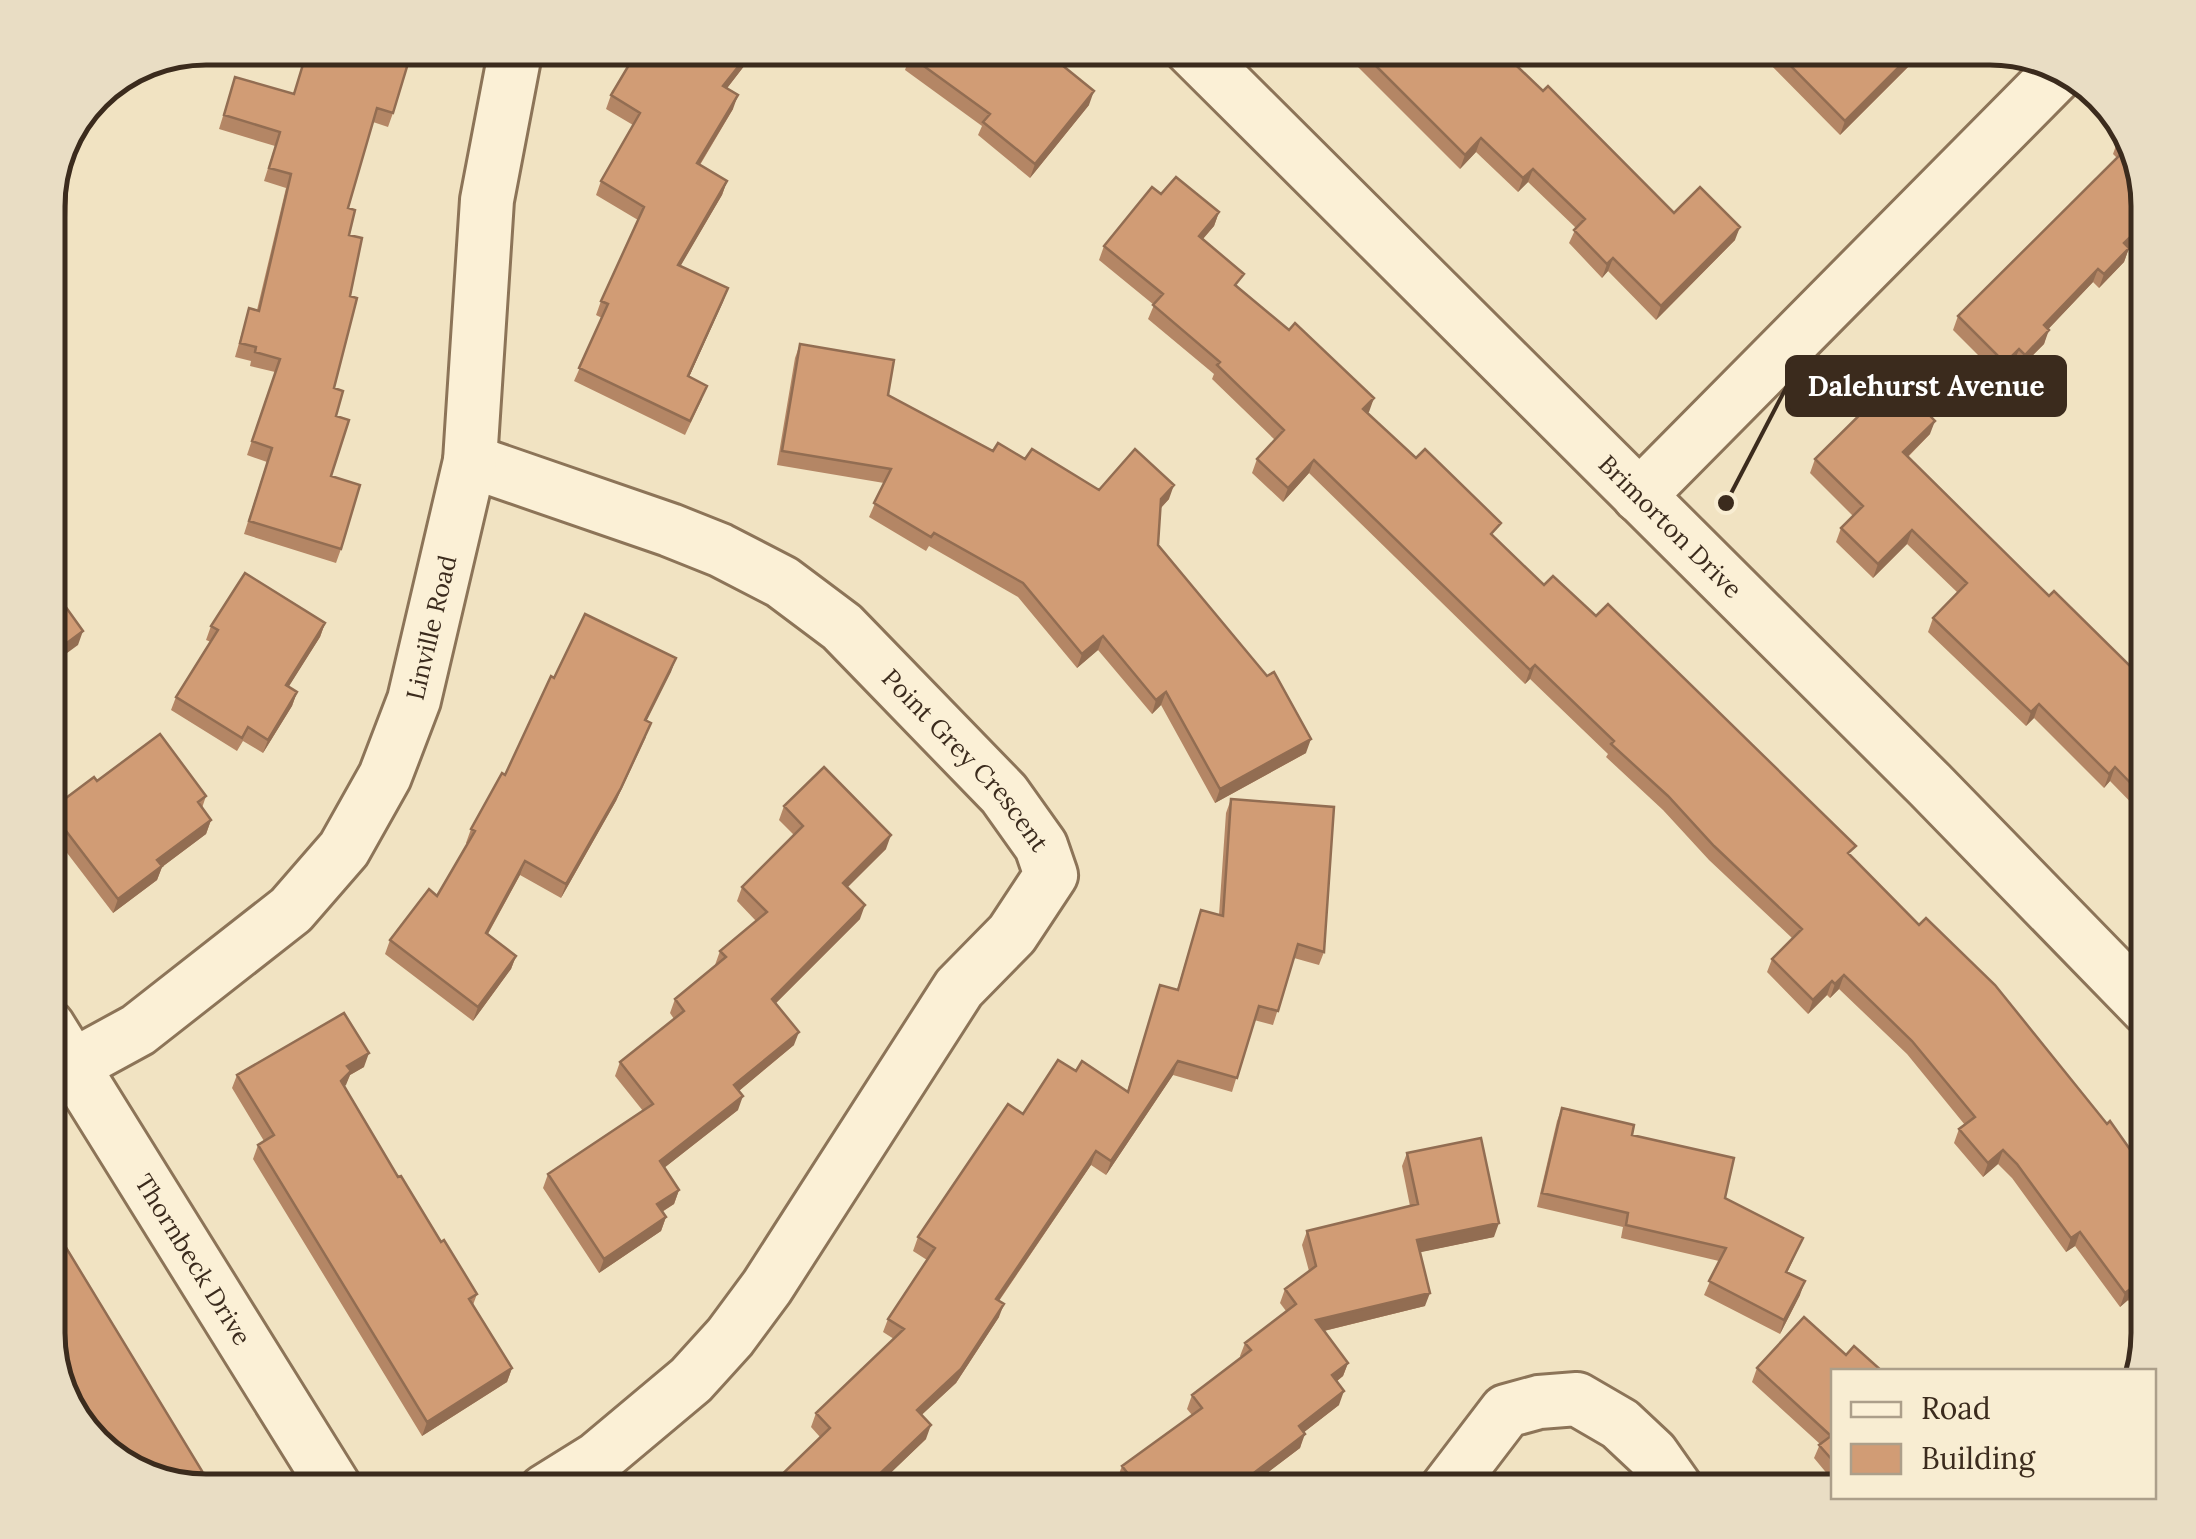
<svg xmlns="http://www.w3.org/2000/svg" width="2196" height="1539" viewBox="0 0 2196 1539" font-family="Lora,serif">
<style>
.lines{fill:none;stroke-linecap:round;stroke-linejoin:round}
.minor-casing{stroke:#8c7458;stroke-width:58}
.minor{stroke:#fbf0d6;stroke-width:52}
.wall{fill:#b48665}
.shaded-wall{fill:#926d52}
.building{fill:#d19c75;stroke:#926d52;stroke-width:2.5}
.labels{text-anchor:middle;stroke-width:8;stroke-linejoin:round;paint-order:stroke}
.street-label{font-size:25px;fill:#3b2b1d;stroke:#f8edd2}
.rim{fill:none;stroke:#3b2b1d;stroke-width:5}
.leader{fill:none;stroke:#3b2b1d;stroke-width:4}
.callout-dot{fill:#3b2b1d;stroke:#f8edd2;stroke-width:4}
.callout{fill:#3b2b1d;stroke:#3b2b1d;stroke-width:4}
.callout-label{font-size:28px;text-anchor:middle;font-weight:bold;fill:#fff}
</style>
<rect width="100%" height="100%" fill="#f1e3c2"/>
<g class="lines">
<defs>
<g id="minor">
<path id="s1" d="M1190,48l740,737 218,224"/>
<path id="s2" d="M470,461l200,69 50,20 62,32 60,45 162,167 37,52 10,29 -39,59 -53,54 -192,299 -37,50 -39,43 -93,78 -53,33"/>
<path d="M1639,496l421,-425"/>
<path id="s3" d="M48,1026l289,465"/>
<path id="s4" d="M72,1066l66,-36 153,-120 53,-61 41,-73 29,-76 56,-239 17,-261 29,-152"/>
<path d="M1445,1491l61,-80 33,-9 38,-3 43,25 32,30 26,37"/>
</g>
</defs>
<use href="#minor" class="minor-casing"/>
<use href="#minor" class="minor"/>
</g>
<path class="wall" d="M307,48h98l-5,9 -7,56 -5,14 -15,-5 -25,86 2,88 -16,92 2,28 -5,60 10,73 -5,14 -92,-29 23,-72 -20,-7 28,-83 -25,-6 1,-5 -16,-4 14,-49 8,2 29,-122 -22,-7 11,-35 -56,-17 16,-52 59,17z
M758,48l-31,40 6,21 -33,56 27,16 -5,14 -42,71 48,22 -39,89 13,22 -17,36 -111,-54 28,-63 -6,-3 5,-14 37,-81 -42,-25 5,-14 32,-56 -27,-16 5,-14z
M1339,48h159l176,165 61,27 -79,80 -48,-49 -6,7 -33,-35 7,-15 -48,-46 -10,10 -42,-40 -16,17z
M1754,48h155l5,4 -5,14 -69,69z
M910,56l179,49 -59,73 -52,-43 4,-9 -77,-56z
M2128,131l20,74v24l-19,19 -5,14 -25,26 -6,-6 -45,47 -4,15 -24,24 -6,-5 -14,14 -47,-47 5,-14 159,-158 -4,-4 5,-14z
M1161,194l58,18 -5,14 -11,13 36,49 50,42 85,68 -7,15 177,172 308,272 296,318v154l-20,-29 -8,7 -45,-61 -9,6 -54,-74 -14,-14 -15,13 -29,-34 5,-14 6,-4 -58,-71 -68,-65 -9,9 -3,-3 -19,19 -41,-42 5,-13 20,-21 -83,-78 -46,-50 -57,-53 2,-3 -78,-75 -5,5 -216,-211 -26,29 -31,-29 5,-14 18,-19 -63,-61 2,-5 -66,-55 6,-14 -55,-45 5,-14z
M800,344l88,51 105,56 32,8 74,31 70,9 -8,9 -3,37 148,208 -91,50 -54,-98 -9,9 -54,-64 -21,18 -59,-71 -89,-51 -3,5 -57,-34 15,-34 -107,-18 18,-107z
M1930,434l-22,23 141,139 82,71h17v153l-38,-39 -6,7 -70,-70 -8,8 -98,-94 5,-14 25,-25 -51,-49 -34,34 -37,-36 5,-14 12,-12 -43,-43 5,-14z
M325,623l-5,14 -32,50 9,5 -5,14 -29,47 -20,-12 -6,10 -66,-41 5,-13 35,-55 -5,-2 5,-14z
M676,658l-30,63v16l-30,64 -55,97 -41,-23 -32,59 28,22 -5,13 -38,52 -88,-67 5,-14 47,-44 30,-52 -1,-1 5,-14 34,-54 49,-97z
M97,781l109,15 -4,12 9,12 -5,14 -44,33 -5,13 -44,33 -65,-85v-11l2,-7z
M1231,799l93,153 -5,13 -25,-7 -21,67 -19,-5 -22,72 -59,-17 -67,100 -15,-10 -92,136v16l-43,66 -35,32 5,24 -51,48 5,5h-113l2,-5 51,-50 -9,-10 5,-14 78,-74 -11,-7 5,-13 39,-59 -14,-9 5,-14 105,-123 53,-43 51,21 33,-107 17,5 24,-80 18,5 7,-102z
M784,806l102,43 -39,38 13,32 -84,84 18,42 -55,46 -1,19 -74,58 15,22 -5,14 -12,8 4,5 -5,14 -62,42 -56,-85 5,-14 95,-63 -28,-35 5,-14 54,-43 -4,-6 5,-14 40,-34 5,-14 36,-30 -19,-20 5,-14 52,-52 -15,-15z
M364,1067l-14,8 -6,12 54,90 79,117 -4,11 39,63 -5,14 -85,54 -169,-277 5,-14 6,-4 -32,-53 5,-13z
M1562,1108l70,27 93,63 78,40 -16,35 13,22 -20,39 -76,-39 15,-34 -98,-23 2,-11 -86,-20 20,-86z
M1407,1153l87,84 -74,15 5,54 -101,25 24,32 -5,13 -6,5 2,24 -35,27 -4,16 -58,44h-135l12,-10 -2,-3 5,-13 70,-51 -5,-6 5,-14 49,-37 -1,-2 5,-13 41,-32 -6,-8 5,-14 24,-18 -7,-26 5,-14 103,-25 -8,-40z
M1757,1368l77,4v110l-20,-24 6,-14 -68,-62z"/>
<path class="shaded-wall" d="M753,48h5l-40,52 5,-14z
M1914,52l-5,14 -69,69 5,-14z
M1094,91l-5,14 -59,73 5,-14z
M738,95l-5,14 -41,68 5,-14z
M1481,138l-5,14 -16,17 5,-14z
M1533,169l-5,13 -10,10 5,-14z
M727,181l-5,14 -49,84 5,-14z
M1219,212l-5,14 -20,23 5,-13z
M2148,220v9l-29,28 5,-14z
M1740,227l-5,13 -79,80 5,-14z
M48,236l17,1 -5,14 -12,-1z
M2129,248l-5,14 -25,26 5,-14z
M1613,258l-5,13 -6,7 5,-14z
M2098,269l-5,13 -54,57 5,-14z
M728,288l-5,14 -40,88 5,-14z
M2049,330l-5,14 -24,24 5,-13z
M2019,349l-5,14 -14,14 5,-14z
M1374,398l-5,14 -11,11 5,-14z
M1935,421l-5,13 -32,32 5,-14z
M1314,460l-5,13 -26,29 5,-14z
M1174,485l-5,14 -13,14 5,-14z
M58,507l-5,14h-5v-12z
M1912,530l-5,14 -34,34 5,-14z
M325,623l-5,14 -39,62 5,-14z
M83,631l-5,14 -30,22v-10z
M1103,636l-5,14 -21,18 5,-14z
M676,658l-5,14 -31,62 5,-14z
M1535,665l-5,14 -5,5 5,-14z
M297,692l-5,14 -29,47 5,-13z
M1166,692l-5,13 -9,9 4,-14z
M2039,704l-5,14 -8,8 5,-14z
M651,723l-35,78 -55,97 5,-14z
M1311,739l-5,14 -91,50 5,-14z
M2115,767l-5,14 -6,7 5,-14z
M211,820l-5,14 -44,33 -5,13 -44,33 5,-14 39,-39z
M891,835l-5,14 -48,48 5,-14z
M525,861l-5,14 -39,71 5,-13z
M865,905l-5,14 -93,93 5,-13z
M516,956l-5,13 -38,52 5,-14z
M1844,975l-5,14 -9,9 5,-14z
M1832,981l-5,14 -19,19 5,-14z
M799,1032l-5,13 -65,54 5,-14z
M369,1053l-5,14 -14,8 -4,10 -10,9 11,-28z
M1178,1061l-5,14 -67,100 5,-14z
M743,1096l-5,14 -83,65 5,-14z
M2003,1150l-5,14 -15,13 5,-14z
M1096,1151l-5,14 -100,147 5,-13z
M679,1190l-5,14 -22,14 5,-14z
M666,1217l-5,14 -62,42 5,-14z
M1499,1223l-5,14 -82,17 5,-14z
M2080,1232l-5,14 -9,6 5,-14z
M1805,1281l-5,14 -20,39 4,-14z
M2133,1287l-5,13 -8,7 5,-14z
M1430,1293l-5,13 -114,28 5,-14z
M1004,1304l-5,13 -43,66 -44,41 5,-14z
M1348,1363l-5,13 -16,13 5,-14z
M512,1368l-5,14 -85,54 5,-14z
M1344,1391l-5,14 -45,35 5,-14z
M931,1425l-5,14 -55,53v-10z
M1305,1434l-5,14 -58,44h-13z
M202,1471l-5,13 -5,3 -9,-3 1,-3z"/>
<path class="building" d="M308,48h95l-4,9 10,3 -16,53 -16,-5 -29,100 7,2 -6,25 13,3 -12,58 7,2 -23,90 9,3 -7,25 13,4 -18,56 29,9 -19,64 -92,-28 23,-73 -20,-7 28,-82 -25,-7 1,-5 -16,-4 9,-35 10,3 32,-137 -22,-6 11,-36 -56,-17 11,-38 59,17z
M639,48h114l-30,38 15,9 -41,68 30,18 -49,84 50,23 -40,88 19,10 -17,35 -111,-53 29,-64 -7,-3 43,-94 -43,-26 39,-68 -29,-18z
M916,48h125l53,43 -59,73 -52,-42 7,-8 -80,-58z
M1358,48h140l45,43 5,-5 126,127 26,-26 40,40 -79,79 -48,-48 -6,6 -33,-34 11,-11 -52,-50 -10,9 -42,-40 -16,17z
M1773,48h136l5,4 -69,69z
M2128,131l4,4 16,70v15l-24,23 5,5 -25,26 -6,-5 -54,56 5,5 -24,25 -6,-6 -14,14 -47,-47 168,-167 -8,-9z
M1176,177l43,35 -20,24 45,38 -9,11 54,45 6,-7 79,75 -11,11 53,49 9,-9 76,74 -10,11 53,51 9,-9 43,40 12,-12 248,242 -8,7 71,72 7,-7 69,67 112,139 3,-3 38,54v133l-15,-21 -8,6 -45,-61 -9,6 -54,-74 -14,-14 -15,13 -29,-34 16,-12 -63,-76 -68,-66 -9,9 -3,-3 -19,19 -41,-41 30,-30 -88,-83 -46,-50 -57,-52 3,-3 -79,-76 -5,5 -216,-210 -26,28 -31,-29 27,-29 -67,-65 3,-3 -67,-57 10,-11 -59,-48 48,-59 9,7z
M53,185l14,1 -2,51 -17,-1v-41z
M800,344l94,16 -6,35 105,56 5,-8 27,16 7,-10 67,41 36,-41 39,36 -13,14 -3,46 109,131 7,-4 37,67 -91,50 -54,-97 -10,8 -53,-64 -21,18 -59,-71 -89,-50 -3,4 -57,-34 17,-34 -109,-18z
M1895,380l40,41 -32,31 146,144 5,-5 77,76 9,-9 8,9v134l-33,-34 -6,7 -70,-70 -8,8 -98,-94 34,-35 -55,-53 -34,34 -37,-36 22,-22 -48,-47z
M48,442l10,65 -10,2z
M48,571l17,23 -5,5 23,32 -35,26z
M245,573l80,50 -39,62 11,7 -29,48 -20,-13 -6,11 -66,-41 42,-67 -7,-4z
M585,614l91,44 -31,62 6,3 -30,65 -55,96 -41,-23 -39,72 30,23 -38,51 -88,-67 39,-51 8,7 38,-65 -4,-2 31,-56 3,2 46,-99 3,2z
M160,734l46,62 -8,6 13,18 -54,40 5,6 -44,33 -68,-89 44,-33 3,4z
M824,767l67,68 -48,48 22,22 -93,94 27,33 -65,53 9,11 -83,65 19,29 -22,14 9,13 -62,42 -56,-85 105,-70 -33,-42 64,-51 -9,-12 51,-42 -6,-6 47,-39 -25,-25 61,-61 -19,-20z
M1231,799l103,8 -10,145 -26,-8 -20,67 -19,-5 -22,72 -59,-17 -67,100 -15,-10 -100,148 8,5 -43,65 -44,41 14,15 -60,57 9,10h-106l-5,-5 61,-59 -14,-15 88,-84 -16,-10 47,-71 -17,-11 90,-133 15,10 35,-54 18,11 6,-10 46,31 32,-107 18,5 23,-80 22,6z
M344,1013l25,40 -22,13 4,5 -10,10 57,96 3,-1 40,66 3,-2 33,54 -8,5 43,69 -85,54 -169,-277 16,-10 -37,-60z
M1562,1108l72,17 -2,10 102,23 -9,40 78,40 -17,34 19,9 -21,39 -75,-39 17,-33 -100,-23 2,-12 -86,-20z
M1481,1138l18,85 -82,17 13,53 -114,27 32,43 -16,12 12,16 -45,35 6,8 -76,58h-122l22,-17 -7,-9 80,-58 -10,-13 59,-45 -6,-7 51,-39 -11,-15 31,-23 -9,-35 111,-27 -11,-51z
M48,1218l154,253 -18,10 2,4 -76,-26 -46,-55 -16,-61z
M1804,1317l42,38 8,-9 29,26h-49v90l-15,-17 12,-9 -74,-68z"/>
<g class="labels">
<g class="street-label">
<text dy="9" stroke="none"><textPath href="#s1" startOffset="678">Brimorton Drive</textPath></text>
<text dy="9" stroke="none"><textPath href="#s4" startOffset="590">Linville Road</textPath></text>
<text dy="9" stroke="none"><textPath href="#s2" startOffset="592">Point Grey Crescent</textPath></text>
<text dy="9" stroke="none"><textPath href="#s3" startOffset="275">Thornbeck Drive</textPath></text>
</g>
</g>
<path d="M0 0H2196V1539H0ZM206 65H1990A141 141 0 0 1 2131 206V1333A141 141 0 0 1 1990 1474H206A141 141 0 0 1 65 1333V206A141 141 0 0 1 206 65Z" fill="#e9ddc4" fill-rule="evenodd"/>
<path class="rim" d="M206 65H1990A141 141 0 0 1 2131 206V1333A141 141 0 0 1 1990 1474H206A141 141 0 0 1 65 1333V206A141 141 0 0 1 206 65Z"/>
<path class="leader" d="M1726 503L1787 386"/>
<circle class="callout-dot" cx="1726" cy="503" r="10"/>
<rect class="callout" x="1787" y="357" width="278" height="58" rx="10"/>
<g class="callout-label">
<text x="1926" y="396">Dalehurst Avenue</text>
</g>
<rect x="1831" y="1369" width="325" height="130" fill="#f8edd2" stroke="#ac9f8a" stroke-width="2.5"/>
<rect x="1851" y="1402" width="50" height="15" fill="#fbf0d6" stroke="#ac9f8a" stroke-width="2.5"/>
<text x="1921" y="1419" font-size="30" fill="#3b2b1d">Road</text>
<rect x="1851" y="1444" width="50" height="30" fill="#d19c75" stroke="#ac9f8a" stroke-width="2.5"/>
<text x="1921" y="1469" font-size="30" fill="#3b2b1d">Building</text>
</svg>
